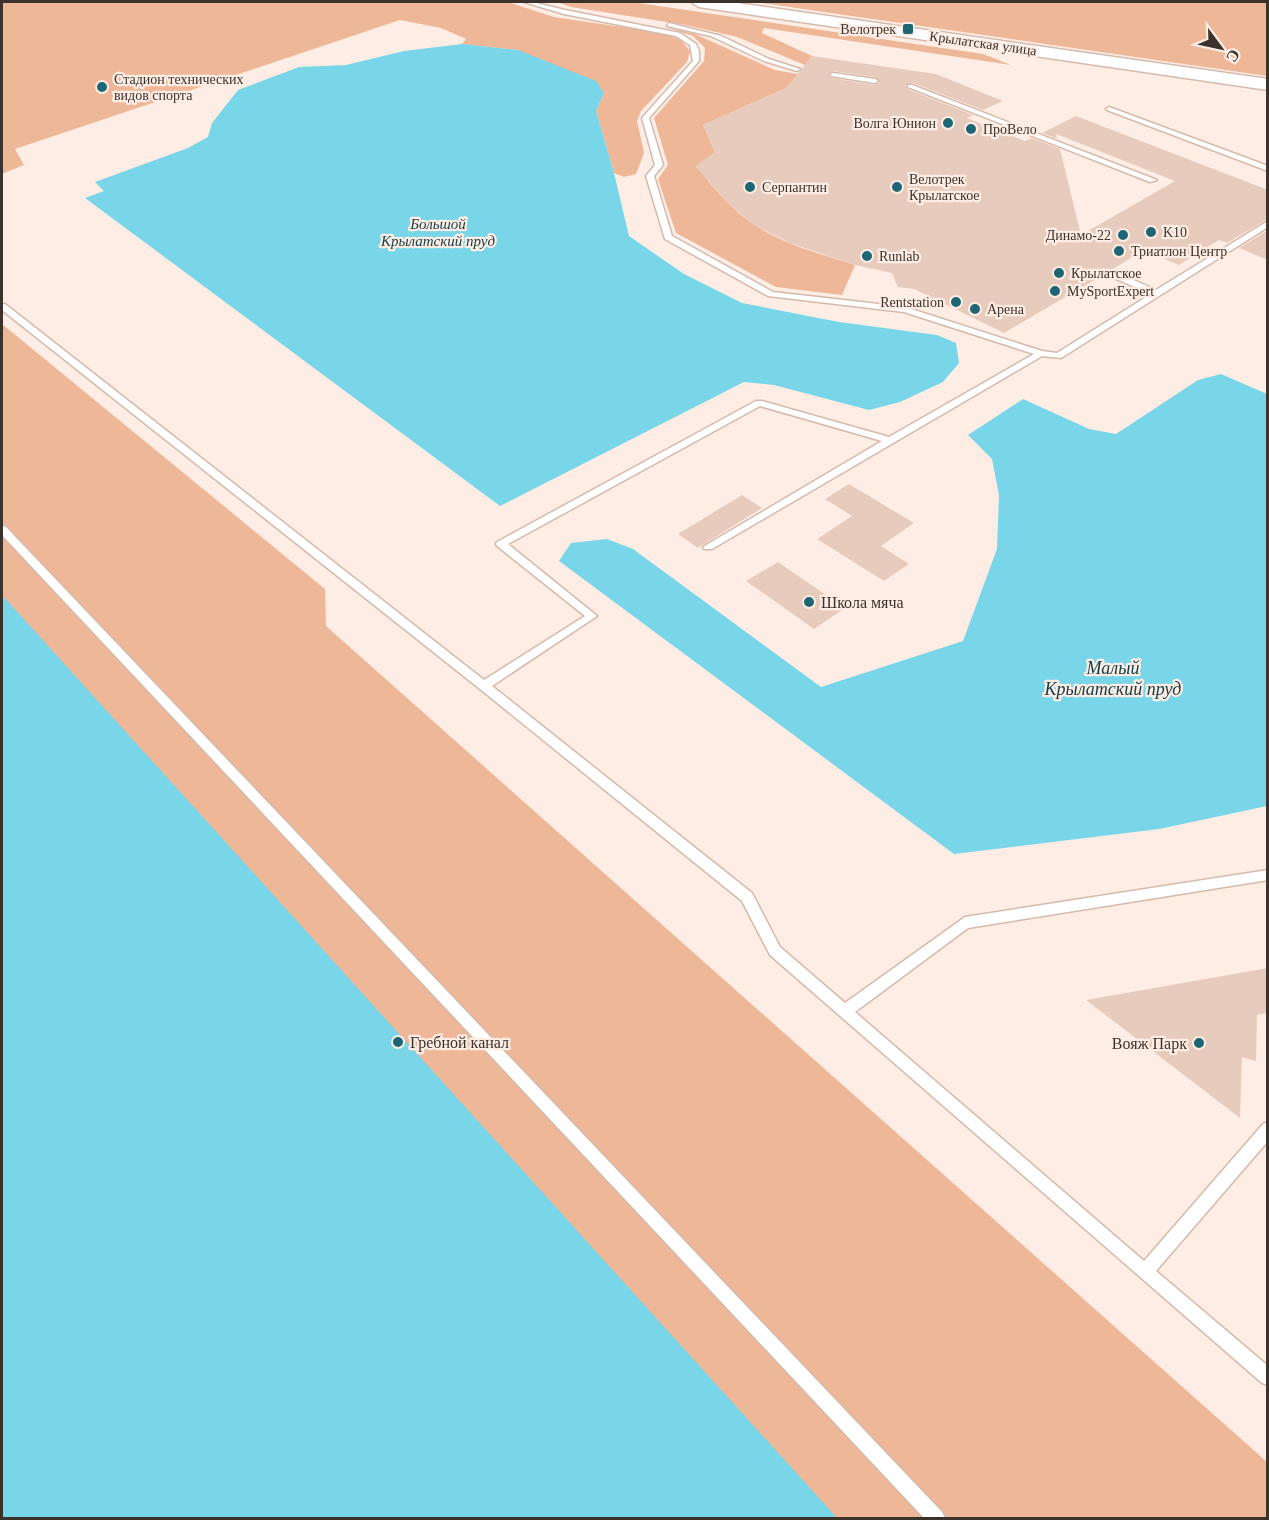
<svg xmlns="http://www.w3.org/2000/svg" width="1269" height="1520" viewBox="0 0 1269 1520" font-family="Georgia,serif">
<style>
.green{fill:#eeb798}
.water{fill:#79d5e8}
.building{fill:#e7ccbd;fill-rule:evenodd}
.lines{fill:none;stroke-linecap:round;stroke-linejoin:round}
.lane-casing{stroke:#d5baac;stroke-width:3}
.secondary-casing{stroke:#d5baac;stroke-width:3}
.lane{fill:#fff;fill-rule:evenodd}
.secondary{fill:#fff;fill-rule:evenodd}
.poi-dot{fill:#1d6673;stroke:#feede4;stroke-width:2}
.labels{text-anchor:middle;stroke-width:4.5;stroke-linejoin:round;paint-order:stroke}
.far-poi-label{font-size:14px;fill:#3c322c;stroke:#feede4;text-anchor:start}
.far-street-label{font-size:14px;fill:#3c322c;stroke:#feede4}
.far-water-label{font-size:15px;font-style:italic;fill:#113d45;stroke:#feede4}
.poi-label{font-size:16px;fill:#3c322c;stroke:#feede4;text-anchor:start}
.water-label{font-size:18px;font-style:italic;fill:#113d45;stroke:#feede4}
</style>
<rect width="100%" height="100%" fill="#feede4"/>
<path class="green" d="M2,2h506l46,15 108,16 19,7 9,11 -3,11 -46,49 -4,10 7,32 -8,21 -12,3 -10,-4 -18,-62 8,-18 -86,-43 -56,-6 4,-5 -25,-11 -41,-8 -385,129 9,16 -22,9z
M557,2h75l351,52 28,11 -247,-37 -2,5 50,23 -7,9 -68,-28 -51,-12 -115,-18z
M756,2h511v74l-450,-65z
M668,28l27,6 80,36 23,4 -12,14 -83,37 12,27 -7,29c13,15 27,31 44,42 30,21 69,31 103,42l-13,30 -66,-8 -100,-54 -18,-54 10,-14 -14,-47 50,-57 1,-13 -12,-12z
M2,324l323,265 1,37 941,836v56h-1265z"/>
<path class="water" d="M462,44l56,6 78,31 8,12 -8,18 18,62 15,63 55,38 58,29 97,19 98,13 19,8 3,20 -16,19 -43,20 -31,8 -95,-25 -30,-3 -244,124 -415,-308 19,-7 -9,-9 93,-34 20,-11 4,-14 26,-33 61,-23 47,-2 58,-14z
M1221,374l46,20v412l-108,23 -205,25 -395,-293 12,-18 36,-4 26,10 188,138 142,-46 34,-92 2,-54 -7,-36 -24,-24 55,-36 66,30 27,5 82,-54z
M2,595l835,923h-835z"/>
<path class="building" d="M812,56l124,18 67,27 -20,9 -70,-27 -7,2 1,4 66,26 -6,3 58,23 7,-3 28,11 21,86 94,-54 -119,-47 1,5 -15,-6 34,-17 192,74v29l-41,24 -8,-3 -40,25 -35,-15 -31,19 -10,-1v7l-99,58 -90,-44 -16,-2 -6,-14 -37,-8 -65,-22 -38,-19 -24,-21 -33,-37 20,-14 -12,-27 83,-37zM833,71l42,6 5,5 -5,3 -44,-7 -3,-3z
M1268,230v30l-29,-12z
M849,484l65,39 -33,23 28,18 -25,17 -67,-42 35,-23 -27,-17z
M742,495l20,13 -64,40 -20,-14z
M778,562l67,46 -31,21 -68,-48z
M1268,968v45l-11,2 -1,46 -14,-4 -2,61 -154,-118z"/>
<g class="lines">
<defs>
<path id="lane" d="M524,2h8l33,8 115,23 16,11 3,7v10l-50,57 14,47 -9,11 18,60 101,56 132,15 137,44 15,2 94,-59 -46,-20v-4h6l45,20 112,-69v6l-207,131 -19,-2 -330,193h-8l-1,-2 179,-106 -122,-35 -252,138 89,72 -105,70 260,207 28,54 65,56 120,-86 303,-47v10l-300,48 -113,84 289,249 119,-137 5,-2v19l-112,130 112,95v19l-6,-2 -492,-428 -28,-54 -262,-212 -478,-379v-6h3l479,376 101,-64 -88,-70 -1,-2 1,-2 259,-141h6l127,36 145,-83 -130,-42 -136,-16 -103,-57 -19,-63 9,-11 -13,-47 51,-57 -3,-16 -14,-9 -112,-22z
M669,23l52,13 48,23 31,10 -3,2 -33,-10 -53,-25 -44,-10z
M833,73l42,6 3,2 -3,2 -44,-7 -1,-1z
M908,85h4l245,95 -7,2 -242,-95z
M1109,107l159,59v5l-161,-61 -1,-1z
M2,526l4,1 936,985 3,6h-21l-922,-983z"/>
<path id="secondary" d="M691,2h39l538,77v11l-569,-83z"/>
</defs>
<use href="#lane" class="lane-casing"/>
<use href="#secondary" class="secondary-casing"/>
<use href="#lane" class="lane"/>
<use href="#secondary" class="secondary"/>
</g>
<g class="poi-dot">
<rect x="902" y="23" width="12" height="12" rx="3"/>
<circle cx="102" cy="87" r="6"/>
<circle cx="948" cy="123" r="6"/>
<circle cx="971" cy="129" r="6"/>
<circle cx="750" cy="187" r="6"/>
<circle cx="897" cy="187" r="6"/>
<circle cx="1151" cy="232" r="6"/>
<circle cx="1123" cy="235" r="6"/>
<circle cx="1119" cy="251" r="6"/>
<circle cx="867" cy="256" r="6"/>
<circle cx="1059" cy="273" r="6"/>
<circle cx="1055" cy="291" r="6"/>
<circle cx="956" cy="302" r="6"/>
<circle cx="975" cy="309" r="6"/>
<circle cx="809" cy="602" r="6"/>
<circle cx="398" cy="1042" r="6"/>
<circle cx="1199" cy="1043" r="6"/>
</g>
<g class="labels">
<g class="far-poi-label">
<text x="896" y="34" text-anchor="end">Велотрек</text>
<text x="114" y="84">Стадион технических<tspan x="114" dy="16">видов спорта</tspan></text>
<text x="936" y="128" text-anchor="end">Волга Юнион</text>
<text x="983" y="134">ПроВело</text>
<text x="909" y="184">Велотрек<tspan x="909" dy="16">Крылатское</tspan></text>
<text x="762" y="192">Серпантин</text>
<text x="1163" y="237">K10</text>
<text x="1111" y="240" text-anchor="end">Динамо-22</text>
<text x="1131" y="256">Триатлон Центр</text>
<text x="879" y="261">Runlab</text>
<text x="1071" y="278">Крылатское</text>
<text x="1067" y="296">MySportExpert</text>
<text x="944" y="307" text-anchor="end">Rentstation</text>
<text x="987" y="314">Арена</text>
</g>
<g class="far-street-label">
<text transform="translate(983 43) rotate(8)" y="5">Крылатская улица</text>
</g>
<g class="far-water-label">
<text x="438" y="229">Большой<tspan x="438" dy="17">Крылатский пруд</tspan></text>
</g>
<g class="poi-label">
<text x="821" y="608">Школа мяча</text>
<text x="410" y="1048">Гребной канал</text>
<text x="1187" y="1049" text-anchor="end">Вояж Парк</text>
</g>
<g class="water-label">
<text x="1113" y="674">Малый<tspan x="1113" dy="21">Крылатский пруд</tspan></text>
</g>
</g>
<rect width="1269" height="1520" fill="none" stroke="#3c322c" stroke-width="6"/>
<g transform="translate(1221 48) rotate(123)" stroke="#feede4" stroke-width="4.5" paint-order="stroke">
<path d="M0-4.5L10 22L0 15L-10 22Z" fill="#3c322c"/>
<text y="-9" font-size="16" font-weight="bold" text-anchor="middle" fill="#3c322c">С</text>
</g>
</svg>
